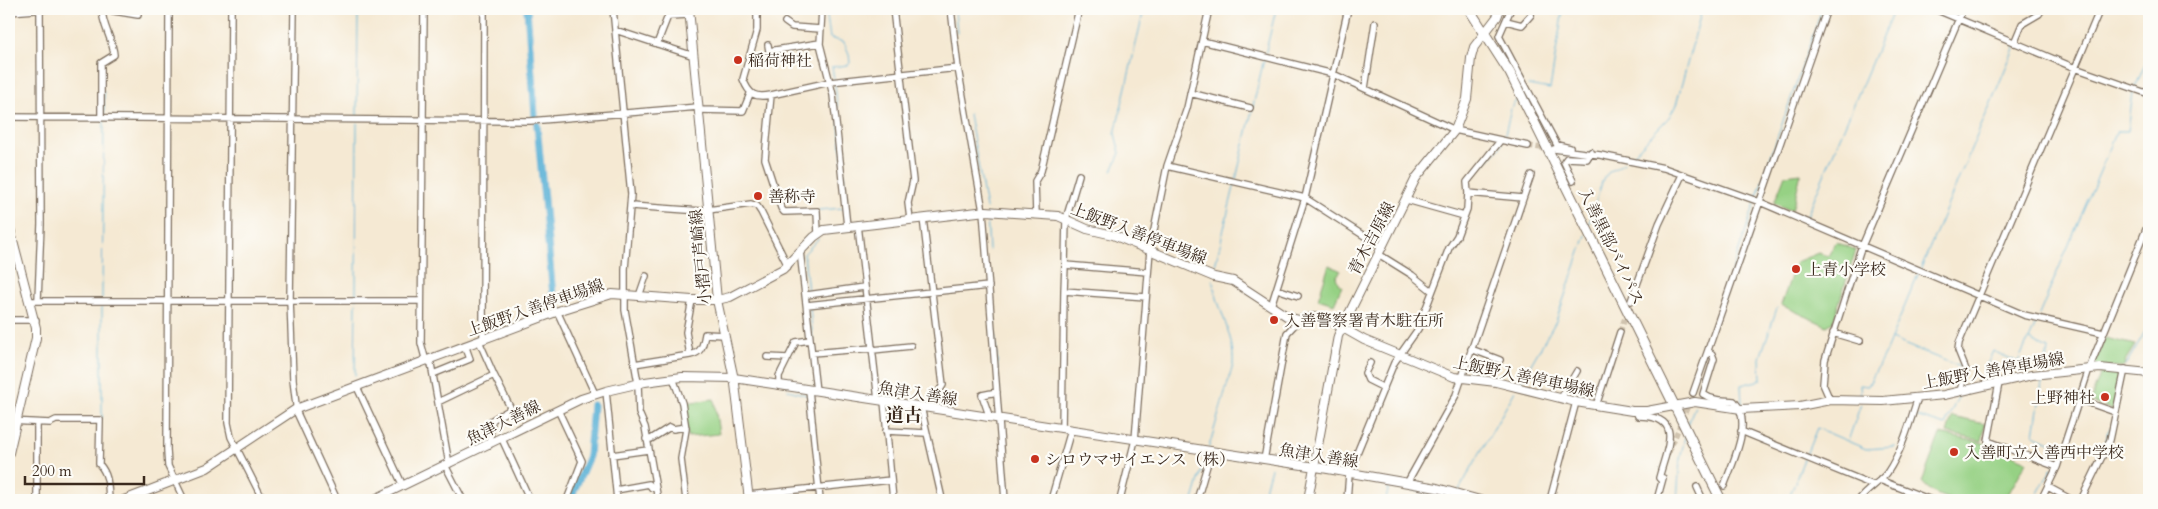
<svg xmlns="http://www.w3.org/2000/svg" width="2158" height="509" viewBox="0 0 2158 509" font-family="Cardo,'Noto Serif JP',serif">
<style>
.green{fill:#96d184;stroke:#687e51}
.lines{fill:none;stroke-linecap:round;stroke-linejoin:round}
.stream{stroke:#59b0d6;stroke-width:1}
.river{stroke:#59b0d6;stroke-width:7}
.minor-tunnel{stroke:#d0c3af;stroke-width:5.5;stroke-dasharray:5.5 3;stroke-linecap:butt}
.minor-casing{stroke:#7c6d5d;stroke-width:8}
.major-casing{stroke:#7c6d5d;stroke-width:10}
.highway-casing{stroke:#7c6d5d;stroke-width:11}
.minor{stroke:#fff;stroke-width:5.5}
.major{stroke:#fff;stroke-width:8}
.highway{stroke:#fff;stroke-width:9}
.poi-dot{fill:#c8321e;stroke:#fdfcf7;stroke-width:2}
.labels{text-anchor:middle;stroke-width:4.5;stroke-linejoin:round;paint-order:stroke}
.poi-label{font-size:16px;fill:#3b2a1e;stroke:#fdfcf7;text-anchor:start}
.street-label{font-size:16px;fill:#3b2a1e;stroke:#fdfcf7}
.neighbourhood-label{font-size:18px;font-weight:bold;fill:#3b2a1e;stroke:#fdfcf7}
</style>
<rect width="100%" height="100%" fill="#fdfcf7"/>
<filter id="ink" filterUnits="userSpaceOnUse"><feTurbulence type="fractalNoise" baseFrequency=".02" numOctaves="2"/><feDisplacementMap in="SourceGraphic" scale="10" xChannelSelector="R" yChannelSelector="G"/><feConvolveMatrix kernelMatrix="1 2 1 2 8 2 1 2 1" color-interpolation-filters="sRGB"/></filter>
<filter id="wash" filterUnits="userSpaceOnUse"><feTurbulence type="fractalNoise" baseFrequency=".0096" numOctaves="4" result="noise"/><feDisplacementMap in="SourceGraphic" scale="20" xChannelSelector="R" yChannelSelector="G"/><feGaussianBlur stdDeviation="1.12" result="paint"/><feColorMatrix in="noise" values="0 0 0 0 0 0 0 0 0 0 0 0 0 0 0 0 0 1.4 0 .05"/><feComposite in="paint" operator="in"/></filter>
<g filter="url(#wash)">
<rect width="100%" height="100%" fill="#f5e9d3"/>
<path class="green" d="M1801,173l-9,38 -18,-8 11,-28z
M1836,242l20,8 -23,72 -6,4 -46,-21 15,-43 22,-9 10,3z
M1329,265l12,6 -5,6 3,8 3,1 -8,18 -16,-5z
M2105,338l30,7 -10,16 -1,6 -29,-1 -1,-2z
M2102,369l21,1 -10,40 -23,-8z
M714,399l5,35 -31,3 -4,-34z
M1952,417l33,7 -3,17 -35,-8z
M1940,434l43,9 44,18 -22,39c-30,0 -63,7 -83,-18z"/>
<g class="lines">
<path class="stream" d="M826,9l4,29 14,4 5,12 1,9 -2,2 -16,2 2,12
M955,9l2,24
M113,38l3,10
M1265,55l11,-46
M835,83l12,124
M1528,85l22,4 13,-80
M2136,86l13,-32
M104,92v23
M969,114l17,94
M357,116l1,-107
M1504,139l7,-31 7,-10
M1629,159l40,-42 7,-12 26,-96
M1485,164l14,-15 3,-7
M1112,171l8,-18 -5,-19 29,-125
M1236,179l28,-120
M1756,199l66,-190
M819,210l24,-2
M987,214l2,36
M1806,218l88,-209
M1589,224l14,-45 5,-6 16,-10
M1921,268l94,-222
M1213,274l22,-91
M991,277l10,138
M808,292l-4,-38 14,-15
M102,298l2,-179
M356,299l1,-176
M810,308l3,33
M2039,315l78,-184h11l5,-39
M2037,321l-8,19 19,9 -3,22
M1714,325l41,-122
M1891,339l72,29
M2125,366l24,-41
M355,375l1,-72
M2043,377l-9,58 27,12 -7,17
M1520,383l36,-62 30,-86
M1982,383l2,-11 9,-21 25,11 10,-22
M788,390l19,5
M1861,398l-1,-13 8,1 18,-35 33,-79
M1697,400l8,-22
M1742,405l-1,-20 20,-5 -1,-22 17,-50
M102,418v-114
M1002,421l7,79
M1688,423l7,-17
M1912,425l4,-9 29,9 14,-30
M1848,441l13,-37
M2105,444l5,-16
M1209,447l24,-82c2,-30 -16,-55 -20,-85
M1806,455l11,-27 49,21 29,-2
M1459,490l56,-99
M1193,500l14,-47
M1262,500l9,-32
M1386,500l3,-15 68,14
M1677,500l3,-41 5,-22
M1788,500l16,-41
M2034,500l18,-32
M2077,500l9,-17"/>
<path class="river" d="M527,9l8,106
M537,125l17,181
M570,500l19,-44 4,-51"/>
</g>
</g>
<g filter="url(#ink)">
<g class="lines">
<path class="minor-tunnel" d="M1528,146l21,3
M1620,332l11,-31
M1669,452l24,-59"/>
<defs>
<path id="minor" d="M169,9l-2,441 1,16 16,34
M231,9l-3,414 3,14 32,63
M294,9l-4,291 3,80 4,33 40,87
M424,9l-3,334 4,15 6,6 18,100
M613,9l18,185 -6,75v41l13,73 1,30 6,14 13,73
M757,9v21l-14,49c6,16 12,19 28,16l-6,64 16,49 3,4 33,-1 1,23
M822,9l-2,35 13,51 14,131
M893,9l20,172 -5,22 2,16
M951,9l7,59 25,143 22,289
M1508,9l2,2 -11,25 58,109 13,3
M1935,9l140,59 74,26
M9,12l39,-3
M1506,21l16,4 9,-10
M785,22l7,5 29,2
M615,30l79,26
M1202,41l131,33 122,56 73,16
M2014,43l8,-19 17,-10 3,-5
M657,44l11,-28 22,-1
M768,45l1,6 51,-8
M1365,88l10,-65
M1190,93l60,15
M771,95l59,-13 128,-14
M699,110l44,1 7,-17
M9,117l521,4 168,-14
M101,118v-55l13,-8c-1,-16 -12,-29 -12,-46l36,6
M1554,149l46,6 64,13 96,34 264,113 79,18
M1167,166l138,32 78,50
M1079,175l-13,44 -1,46 83,7
M1573,181l-9,-19 3,-4 20,1 4,-7
M1468,193l-1,-11 33,-41
M1407,200l57,16
M631,206l70,5 50,-7 6,2 4,6 27,54
M1036,214l-1,-33 6,-10 38,-162
M923,218l20,167 -9,14 -3,10
M858,225l20,175
M800,251l16,140
M1380,255l32,20 20,16
M1065,265l-1,26 82,6
M1277,289l21,7
M807,295l57,-8
M639,296l7,-20
M38,300l3,-76 -1,-215
M30,301h391
M1631,301l28,-77 23,-49
M807,305l182,-19
M1271,306l34,-108 43,-189
M557,311l38,83
M9,320h27
M1833,333l27,8
M483,339l1,-330
M1471,349l29,11
M873,350l38,-4
M1708,351l4,3 2,5 -11,35c10,7 20,6 31,7 20,20 -2,63 -10,85
M812,353l61,-5
M690,355c12,-2 13,-10 15,-21l20,1
M767,357l21,1
M1370,363l-5,10 3,7 16,8
M634,364l56,-9 -4,-23 6,-32
M433,374l37,-15 -5,-14
M673,378l9,25 4,26 -5,30 5,41
M1999,383l-11,58 69,26
M779,385v-9l17,-34 14,-2
M357,387l46,99
M809,390l11,110
M606,391l11,109
M1960,391l6,-21 -8,-20 1,-7 141,-334
M1693,393l134,-384
M1561,398l16,-27
M2078,399l37,13
M1830,400l-7,-16 2,-24 35,-109 103,-242
M884,401l9,99
M438,402l56,-27 -15,-34
M1596,406l24,-74
M921,407l21,92
M558,410l24,51 -15,39
M1636,411l2,5c47,0 29,31 21,62l3,3
M990,418l-8,-23 15,-3
M9,421l41,2 6,-3h44l-1,44c10,11 9,22 10,36
M1062,429l2,-138
M886,431l40,2
M1741,431l132,54
M502,439l28,61
M646,439h5l19,-12 3,2 13,-2
M489,445l3,-25 19,-11 -17,-34
M612,455l36,-5
M1264,460l23,-127 12,-13
M445,465l18,35
M1880,480l15,6
M1407,483l49,-88 75,-220
M1697,487l6,13
M1898,487l33,13
M2048,487l24,13
M616,490l33,-6 3,4h3
M748,495l143,-15
M37,500v-77
M140,500l3,-7
M1051,500l20,-70
M1120,500l15,-60 15,-190 17,-84 20,-58 22,-99
M1197,500l14,-48
M1347,500l2,-26 3,-9 42,-102 24,-34 31,-81 8,-12 10,-27 1,-16 55,5
M1550,500l26,-98
M1657,500l6,-22
M1859,500c7,-10 20,-17 28,-27 15,-22 23,-51 31,-76
M2041,500l16,-33 32,-98 60,-147
M2081,500l29,-60 15,-71"/>
<path id="major" d="M689,9l28,291 18,84 14,116
M9,225l27,103v10l-27,115
M124,500l83,-32 89,-59 268,-100 48,-15 80,6h25l13,-3 53,-28 31,-32 10,-7 162,-19 72,5 29,13 26,6 101,42 19,4 55,36 11,3 13,-3 13,1 39,22 90,37 42,5 80,20 56,9h15l48,-9 46,7 59,-3 30,-6 53,1 61,-6 88,-20 68,-7 49,5
M373,500l208,-101 25,-8 39,-9 37,-5 52,1 588,90 115,20 43,12
M1308,500l30,-164 78,-158 39,-48 12,-31 4,-41 3,-11 23,-30 3,-8"/>
<path id="highway" d="M1469,9l41,64 211,427"/>
</defs>
<use href="#minor" class="minor-casing"/>
<use href="#major" class="major-casing"/>
<use href="#highway" class="highway-casing"/>
<use href="#minor" class="minor"/>
<use href="#major" class="major"/>
<use href="#highway" class="highway"/>
</g>
</g>
<g class="poi-dot">
<circle cx="738" cy="60" r="5"/>
<circle cx="758" cy="196" r="5"/>
<circle cx="1796" cy="269" r="5"/>
<circle cx="1274" cy="320" r="5"/>
<circle cx="2105" cy="397" r="5"/>
<circle cx="1954" cy="452" r="5"/>
<circle cx="1035" cy="459" r="5"/>
</g>
<g class="labels">
<g class="poi-label">
<text x="748" y="66">稲荷神社</text>
<text x="768" y="202">善称寺</text>
<text x="1806" y="275">上青小学校</text>
<text x="1284" y="326">入善警察署青木駐在所</text>
<text x="2095" y="403" text-anchor="end">上野神社</text>
<text x="1964" y="458">入善町立入善西中学校</text>
<text x="1045" y="465">シロウマサイエンス（株）</text>
</g>
<g class="street-label">
<text transform="translate(1139 233) rotate(21)" y="6">上飯野入善停車場線</text>
<text transform="translate(1371 238) rotate(-62)" y="6">青木吉原線</text>
<text transform="translate(1612 246) rotate(64)" y="6">入善黒部バイパス</text>
<text transform="translate(700 257) rotate(-96)" y="6">小摺戸芦崎線</text>
<text transform="translate(535 307) rotate(-19)" y="6">上飯野入善停車場線</text>
<text transform="translate(1993 370) rotate(-10)" y="6">上飯野入善停車場線</text>
<text transform="translate(1524 376) rotate(12)" y="6">上飯野入善停車場線</text>
<text transform="translate(918 393) rotate(9)" y="6">魚津入善線</text>
<text transform="translate(503 422) rotate(-26)" y="6">魚津入善線</text>
<text transform="translate(1319 455) rotate(9)" y="6">魚津入善線</text>
</g>
<g class="neighbourhood-label">
<text x="904" y="421">道古</text>
</g>
</g>
<rect width="2158" height="509" fill="none" stroke="#fdfcf7" stroke-width="30"/>
<path d="M25 476v8h119v-8" fill="none" stroke="#3b2a1e" stroke-width="2.5"/>
<text x="32" y="476" font-size="15" fill="#3b2a1e" stroke="#fdfcf7" stroke-width="4" paint-order="stroke">200 m</text>
</svg>
